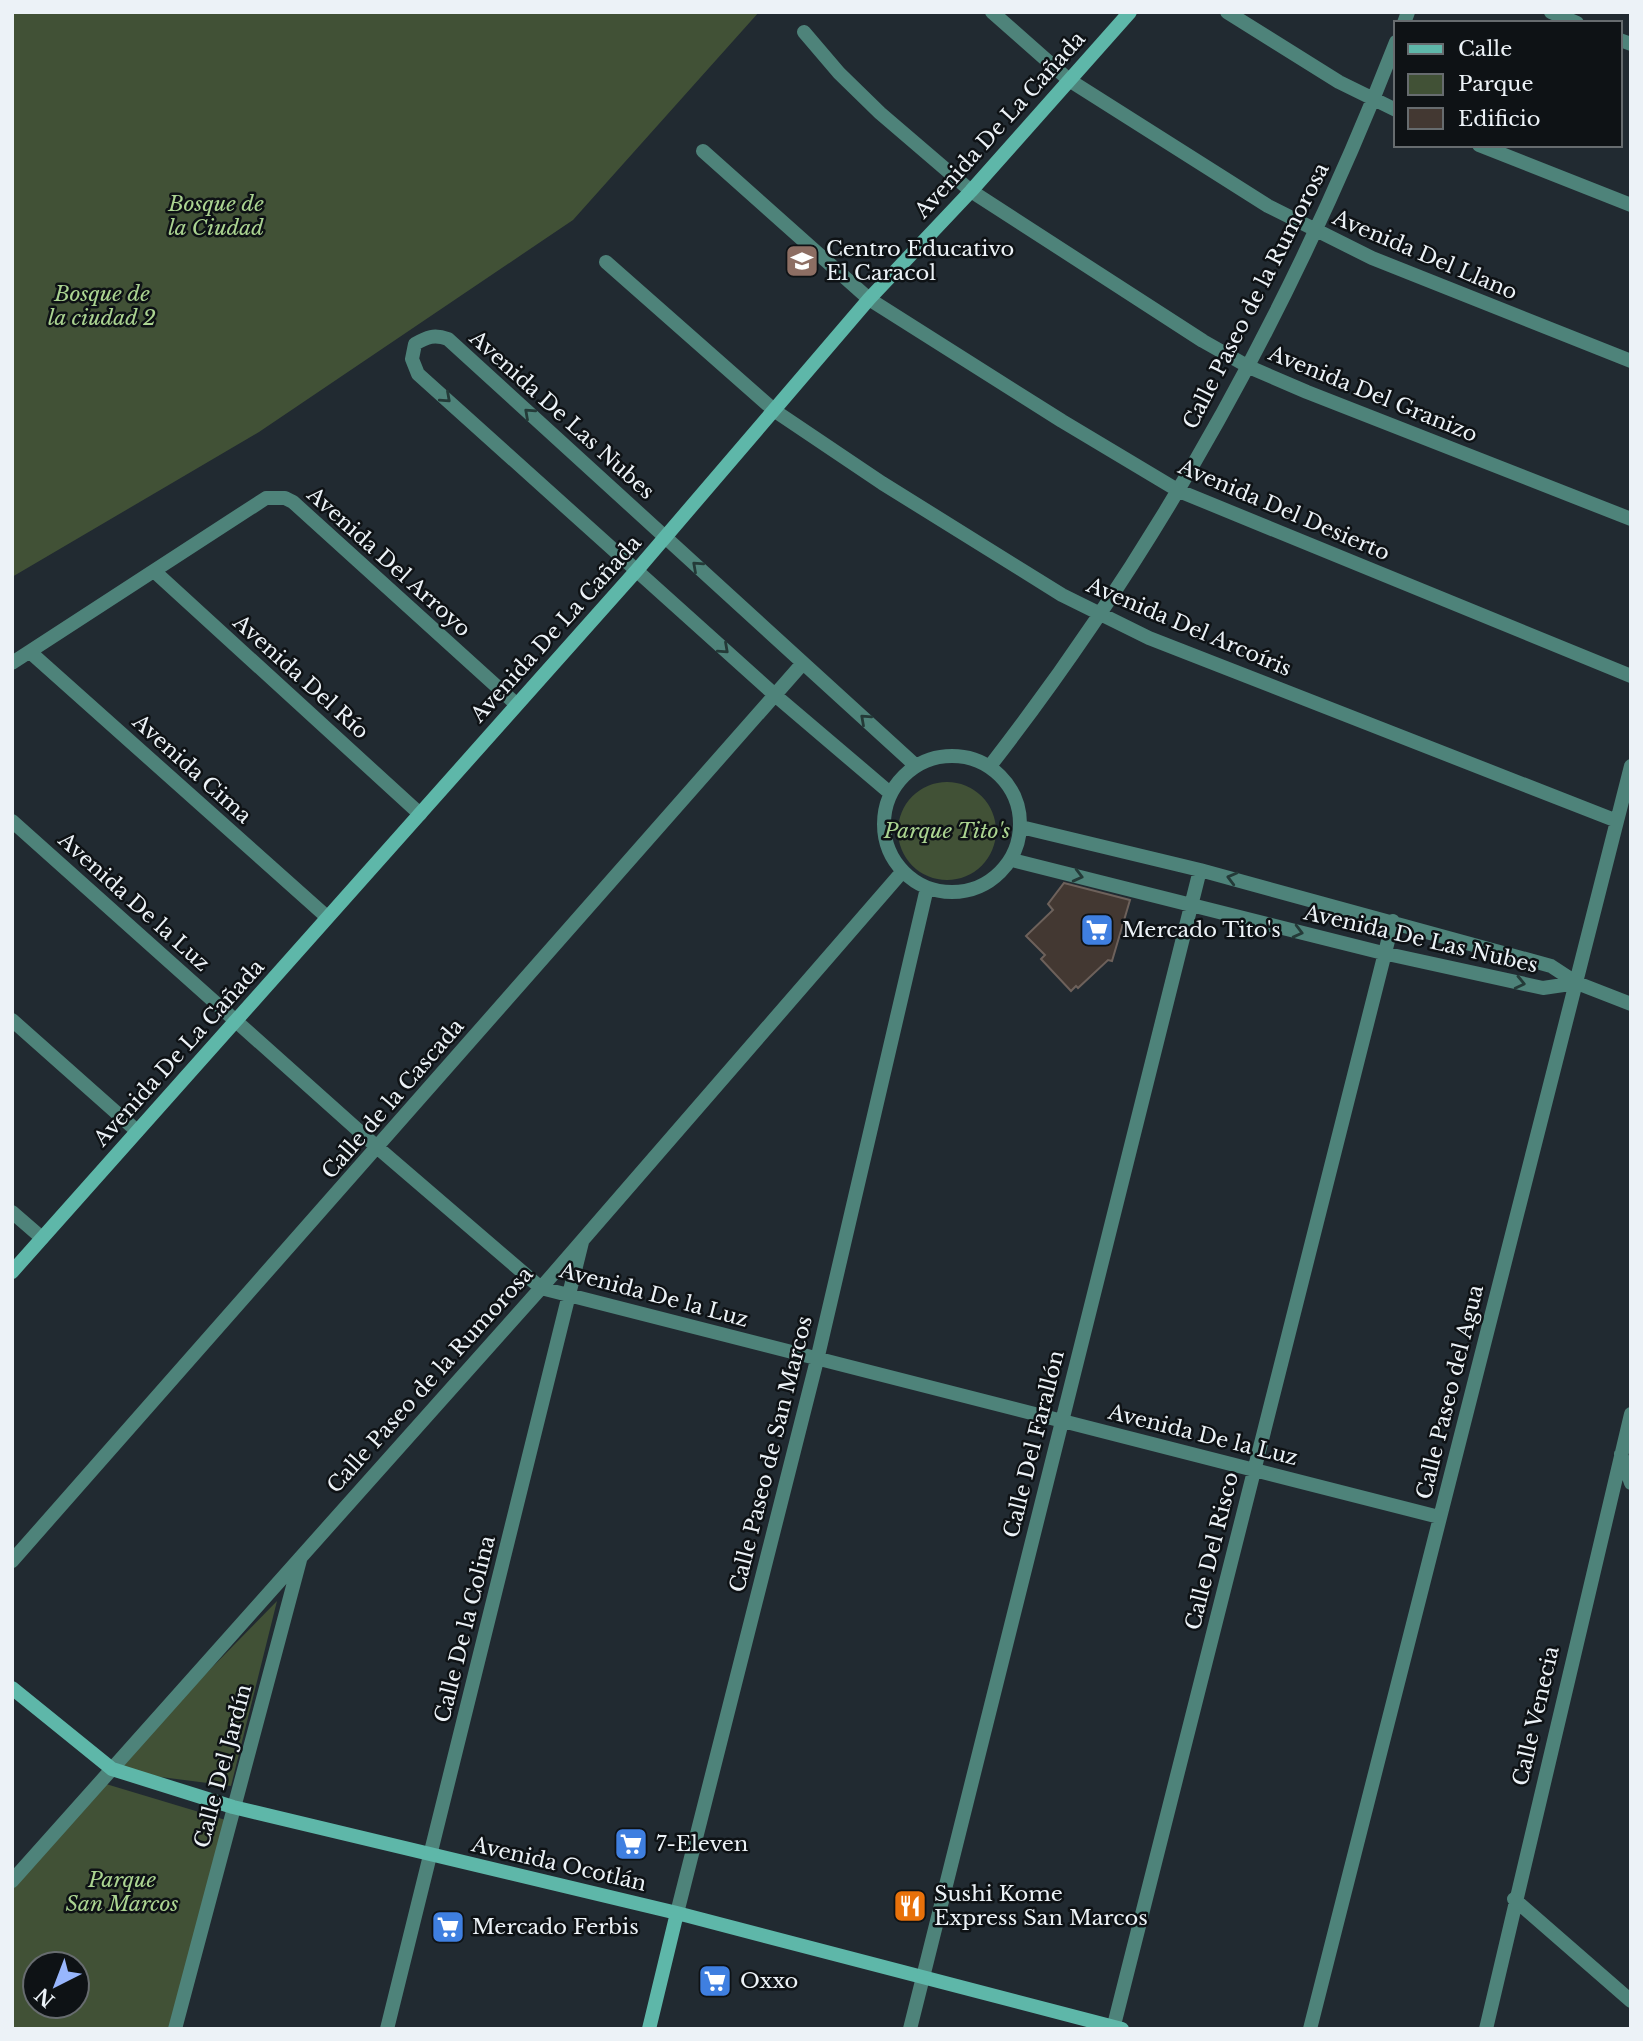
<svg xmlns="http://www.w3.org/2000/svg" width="1643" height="2041" viewBox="0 0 1643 2041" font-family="'Libre Baskerville',serif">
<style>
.green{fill:#415136;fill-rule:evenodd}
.building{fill:#433832;stroke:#6d615b;stroke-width:2}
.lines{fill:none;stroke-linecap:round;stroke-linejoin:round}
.street{stroke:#4e837a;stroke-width:14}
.secondary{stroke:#5eb7a9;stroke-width:14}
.oneway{stroke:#243a38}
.labels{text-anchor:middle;stroke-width:5;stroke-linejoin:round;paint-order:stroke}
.street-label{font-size:21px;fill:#ecf2f7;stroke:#0e1215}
.park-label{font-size:21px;font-style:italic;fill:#abd491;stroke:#0e1215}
.poi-label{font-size:21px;fill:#ecf2f7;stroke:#0e1215;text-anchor:start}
</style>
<rect width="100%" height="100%" fill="#212a31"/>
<path class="green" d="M12,12h747l-186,208 -314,212 -247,145z
M898 831a49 49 0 1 1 98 0a49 49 0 1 1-98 0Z
M277,1601l-46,185 -117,-15 -8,13 123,37 -58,208h-159v-145l126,-141zM35,1964h42v42h-42z"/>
<path class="building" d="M1064,883l66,17 -18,61 -4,-1 -30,28 -2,-2 -5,5 -30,-32 4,-4 -19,-19 27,-26 -5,-6z"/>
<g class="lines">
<path class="street" d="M992,12l77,68 199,126 104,52 259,103
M1227,12l112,70 57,28
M1551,12l26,11
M1404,23l4,-11
M804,32l35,41 41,40 91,78 232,150 46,26 58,25 324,127
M1620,40l11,4
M1479,145l152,60
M703,151l166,148 193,122 117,70 452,185
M606,262l169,149 107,72 180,112 87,43 468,183
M154,571l266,243
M30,652l297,265
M12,663l254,-165h19l8,4 223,202
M884 824a68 68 0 1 1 136 0a68 68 0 1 1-136 0Z
M990,766c171,-220 305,-465 406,-724
M890,793l-114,-97 -358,-322 -6,-15 3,-15c12,-7 19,-10 33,-5l467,426
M12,821l366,327 163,140 898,229
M1021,827l179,43 351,96 26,17 54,21
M1012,860l371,93 160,35 34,-5
M12,1020l125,111
M12,1212l30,26
M1621,1454l10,29
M12,1561l791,-898
M12,1881l529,-593 361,-416
M1514,1899l117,102
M677,1913l140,-553 110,-472
M175,2029l125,-469
M387,2029l195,-787
M910,2029l290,-1159
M1113,2029l280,-1108
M1310,2029l321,-1263
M1486,2029l145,-615"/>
<path class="secondary" d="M12,1272l625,-702 232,-271 102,-108 159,-179
M12,1688l100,81 121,38 444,106 445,116
M649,2029l28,-116"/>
</g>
<defs><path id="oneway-chevron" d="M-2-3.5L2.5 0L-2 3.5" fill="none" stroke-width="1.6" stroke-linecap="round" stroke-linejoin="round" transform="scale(1.75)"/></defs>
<g class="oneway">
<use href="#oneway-chevron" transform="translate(446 398) rotate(42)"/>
<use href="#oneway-chevron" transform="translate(529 413) rotate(-138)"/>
<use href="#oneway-chevron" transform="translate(697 566) rotate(-138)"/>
<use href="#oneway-chevron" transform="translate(724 649) rotate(42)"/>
<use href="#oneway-chevron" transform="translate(865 719) rotate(-138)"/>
<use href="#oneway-chevron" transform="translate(1078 876) rotate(14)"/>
<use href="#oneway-chevron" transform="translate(1232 878) rotate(-165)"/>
<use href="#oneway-chevron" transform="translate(1298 932) rotate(14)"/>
<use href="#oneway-chevron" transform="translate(1520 983) rotate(13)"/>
</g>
<defs>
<symbol id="school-square" viewBox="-11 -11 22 22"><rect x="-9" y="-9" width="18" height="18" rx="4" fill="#8d6e63" stroke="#0e1215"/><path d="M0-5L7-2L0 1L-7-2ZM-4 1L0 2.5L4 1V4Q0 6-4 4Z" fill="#fff"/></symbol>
<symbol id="supermarket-square" viewBox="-11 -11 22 22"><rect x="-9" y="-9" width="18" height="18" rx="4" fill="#3f7fe0" stroke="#0e1215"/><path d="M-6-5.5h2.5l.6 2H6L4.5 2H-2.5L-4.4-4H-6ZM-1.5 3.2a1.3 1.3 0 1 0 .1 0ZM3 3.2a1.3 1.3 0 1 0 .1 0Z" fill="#fff"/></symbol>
<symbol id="restaurant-square" viewBox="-11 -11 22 22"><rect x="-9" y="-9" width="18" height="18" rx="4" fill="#e8710a" stroke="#0e1215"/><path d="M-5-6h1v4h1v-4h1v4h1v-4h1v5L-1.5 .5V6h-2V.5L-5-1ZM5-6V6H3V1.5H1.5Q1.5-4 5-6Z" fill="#fff"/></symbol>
</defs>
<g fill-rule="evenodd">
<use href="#school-square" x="783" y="242" width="38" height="38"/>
<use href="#supermarket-square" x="1078" y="911" width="38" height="38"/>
<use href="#supermarket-square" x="612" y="1825" width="38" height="38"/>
<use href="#restaurant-square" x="891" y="1887" width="38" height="38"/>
<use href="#supermarket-square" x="429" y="1908" width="38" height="38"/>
<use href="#supermarket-square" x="696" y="1962" width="38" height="38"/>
</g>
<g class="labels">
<g class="street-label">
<text transform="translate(1000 125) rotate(-48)" y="7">Avenida De La Cañada</text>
<text transform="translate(1425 255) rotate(23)" y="7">Avenida Del Llano</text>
<text transform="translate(1256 296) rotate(-63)" y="7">Calle Paseo de la Rumorosa</text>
<text transform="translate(1373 394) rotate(22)" y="7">Avenida Del Granizo</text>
<text transform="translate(562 415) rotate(42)" y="7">Avenida De Las Nubes</text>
<text transform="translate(1284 510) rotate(23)" y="7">Avenida Del Desierto</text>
<text transform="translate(389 562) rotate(42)" y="7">Avenida Del Arroyo</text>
<text transform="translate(1189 627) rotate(23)" y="7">Avenida Del Arcoíris</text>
<text transform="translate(556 629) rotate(-48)" y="7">Avenida De La Cañada</text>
<text transform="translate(301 677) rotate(42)" y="7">Avenida Del Río</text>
<text transform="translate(192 769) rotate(42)" y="7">Avenida Cima</text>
<text transform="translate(134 902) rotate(42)" y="7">Avenida De la Luz</text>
<text transform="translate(1421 939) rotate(13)" y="7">Avenida De Las Nubes</text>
<text transform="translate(179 1053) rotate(-48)" y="7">Avenida De La Cañada</text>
<text transform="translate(393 1099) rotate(-49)" y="7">Calle de la Cascada</text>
<text transform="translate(654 1295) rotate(15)" y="7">Avenida De la Luz</text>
<text transform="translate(430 1380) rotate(-48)" y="7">Calle Paseo de la Rumorosa</text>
<text transform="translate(1450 1392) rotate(-76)" y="7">Calle Paseo del Agua</text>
<text transform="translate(1203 1435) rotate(14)" y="7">Avenida De la Luz</text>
<text transform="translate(1034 1444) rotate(-76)" y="7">Calle Del Farallón</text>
<text transform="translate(771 1454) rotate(-76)" y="7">Calle Paseo de San Marcos</text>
<text transform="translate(1212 1551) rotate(-76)" y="7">Calle Del Risco</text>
<text transform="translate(465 1629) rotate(-76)" y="7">Calle De la Colina</text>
<text transform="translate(1536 1716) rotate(-77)" y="7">Calle Venecia</text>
<text transform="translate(223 1766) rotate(-75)" y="7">Calle Del Jardín</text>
<text transform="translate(559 1864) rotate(13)" y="7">Avenida Ocotlán</text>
</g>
<g class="park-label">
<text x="216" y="211">Bosque de<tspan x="216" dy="24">la Ciudad</tspan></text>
<text x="102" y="301">Bosque de<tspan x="102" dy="24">la ciudad 2</tspan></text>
<text x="947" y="838">Parque Tito's</text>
<text x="122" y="1887">Parque<tspan x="122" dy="24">San Marcos</tspan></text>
</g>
<g class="poi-label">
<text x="826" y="256">Centro Educativo<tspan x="826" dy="24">El Caracol</tspan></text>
<text x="1122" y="937">Mercado Tito's</text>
<text x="656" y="1851">7-Eleven</text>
<text x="934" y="1901">Sushi Kome<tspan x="934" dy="24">Express San Marcos</tspan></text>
<text x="472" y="1934">Mercado Ferbis</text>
<text x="740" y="1988">Oxxo</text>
</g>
</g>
<rect width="1643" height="2041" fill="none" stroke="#ecf2f7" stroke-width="28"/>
<rect x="1394" y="21" width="228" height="126" fill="#0e1215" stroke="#676c6f" stroke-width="2"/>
<rect x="1408" y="44" width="35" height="10" fill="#5eb7a9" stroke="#676c6f" stroke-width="2"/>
<text x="1458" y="56" font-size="21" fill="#ecf2f7">Calle</text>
<rect x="1408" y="74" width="35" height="21" fill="#415136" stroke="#676c6f" stroke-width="2"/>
<text x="1458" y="91" font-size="21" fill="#ecf2f7">Parque</text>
<rect x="1408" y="108" width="35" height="21" fill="#433832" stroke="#676c6f" stroke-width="2"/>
<text x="1458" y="126" font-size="21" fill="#ecf2f7">Edificio</text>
<g transform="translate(56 1985) rotate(222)"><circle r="33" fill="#0e1215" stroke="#676c6f" stroke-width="2"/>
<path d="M0-5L12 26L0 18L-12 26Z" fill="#98b6fd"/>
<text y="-10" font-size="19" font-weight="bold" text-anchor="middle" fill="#ecf2f7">N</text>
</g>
</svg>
